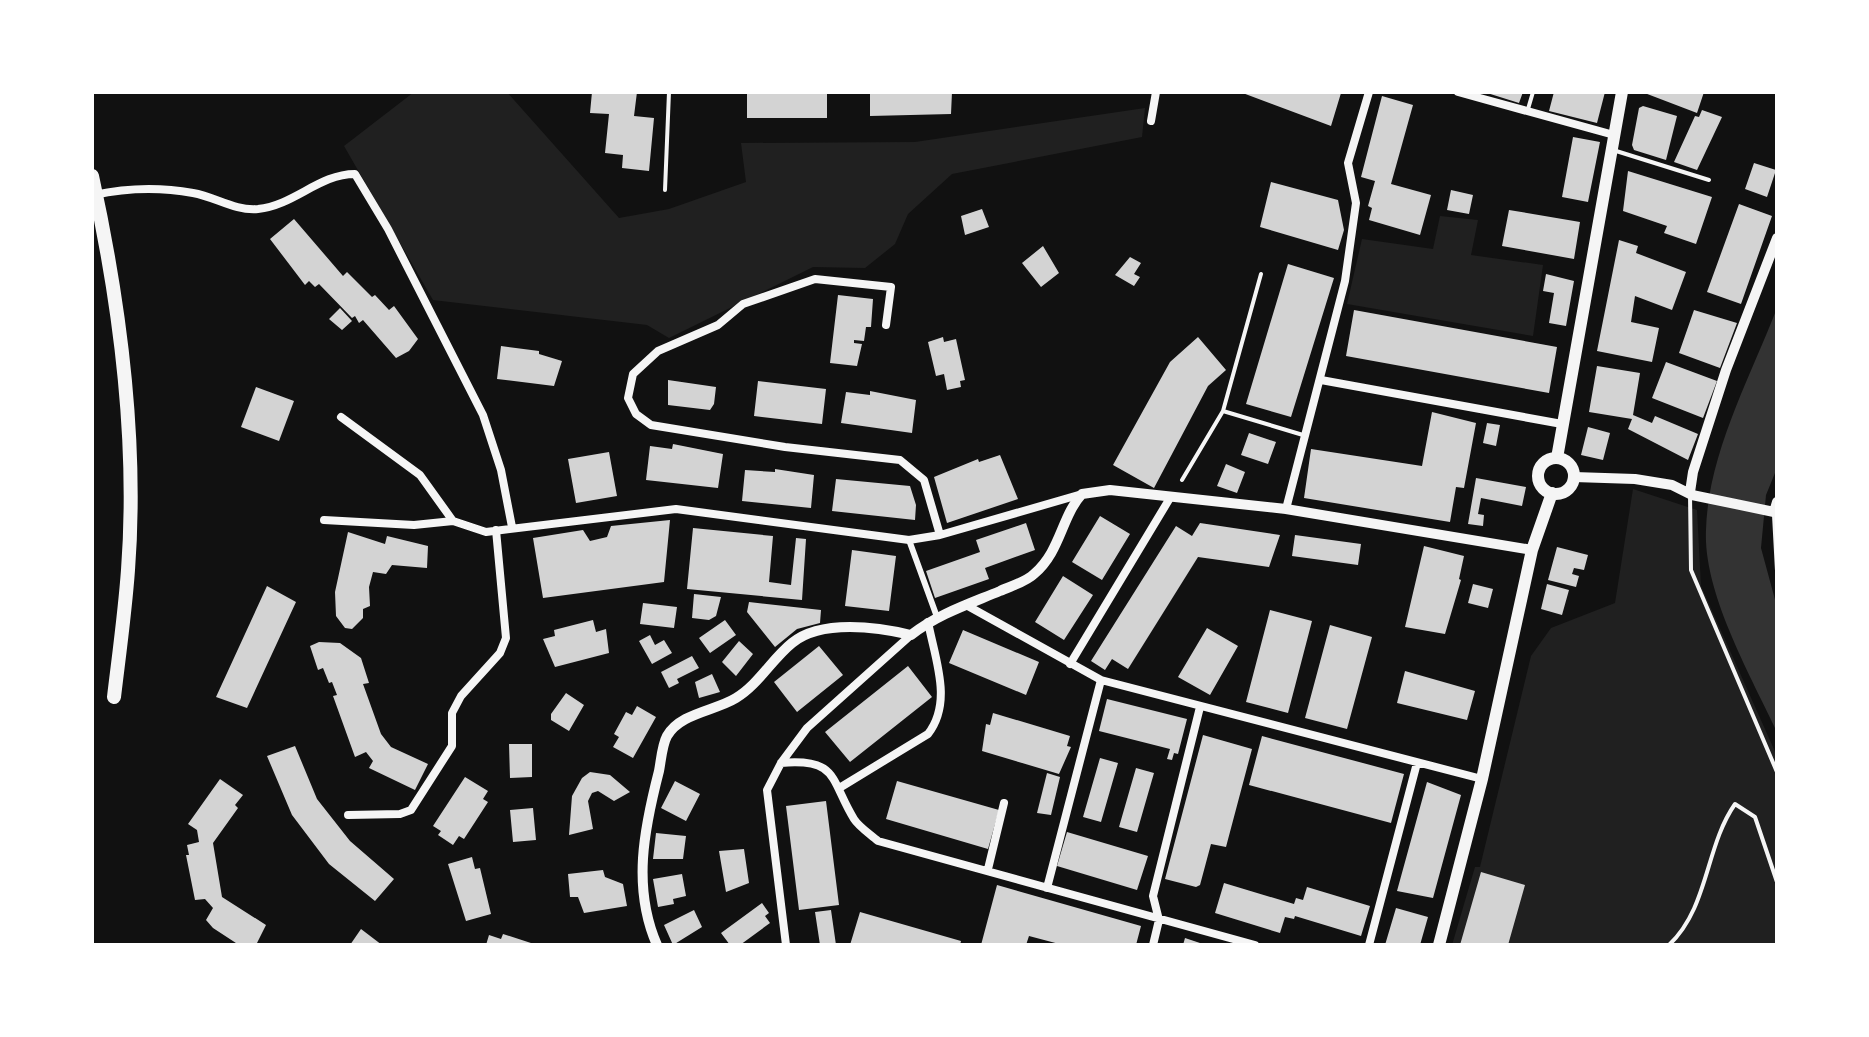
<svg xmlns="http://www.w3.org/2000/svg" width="1869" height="1037" viewBox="0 0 1869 1037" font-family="Lato,sans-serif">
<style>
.green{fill:#202020}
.water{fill:#333}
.building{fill:#d3d3d3}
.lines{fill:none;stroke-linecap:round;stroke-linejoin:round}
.service{stroke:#f5f5f5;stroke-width:4}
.pedestrian{stroke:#f5f5f5;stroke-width:6}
.minor{stroke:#f5f5f5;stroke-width:8}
.tertiary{stroke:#f5f5f5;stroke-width:10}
.primary{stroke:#f5f5f5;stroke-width:12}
.motorway{stroke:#f5f5f5;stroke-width:14}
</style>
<rect width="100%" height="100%" fill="#111"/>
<path class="green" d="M414,92h93l112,126 50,-9 77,-27 -5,-39 174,-1 230,-34 -3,29 -190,37 -44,40 -13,30 -30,24 -52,-1 -144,71 -22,-13 -214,-25 -89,-154z
M1440,216l38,4 -7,35 72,10 -10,71 -186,-32 15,-65 71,10z
M1633,489l64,21 4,76 76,170v189h-325l23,-78h5l51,-211 20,-28 64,-25z"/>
<path class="water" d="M1777,308v160l-11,27 -5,53 16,59v125c-26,-56 -74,-139 -71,-202 2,-76 44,-152 71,-222z"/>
<path class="building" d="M592,92h45l-3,24 20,2 -5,53 -27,-3 1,-13 -18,-2 4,-39 -19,-1z
M747,92h80v26h-80z
M870,92h82l-1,22 -81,2z
M1240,92h99l2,1 -10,33z
M1484,92h39l-4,11z
M1554,92h51l-8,31 -48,-12z
M1642,92h62l-7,21z
M1382,96l31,9 -22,79 40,11 -11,40 -51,-15 3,-12 -4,-2 7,-25 -14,-4z
M1643,106l34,10 -11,44 -32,-10 -2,-5 7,-37z
M1702,110l20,7 -25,53 -23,-8 21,-46 4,1z
M1573,137l27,5 -12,60 -26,-5z
M1754,163l22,7 -9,27 -22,-8z
M1628,171l84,26 -16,47 -32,-11 3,-7 -44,-15z
M1271,182l67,18 6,30 -6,20 -78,-23z
M1451,190l22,5 -4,19 -22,-4z
M1739,204l33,12 -31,88 -34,-12z
M982,209l7,18 -24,8 -4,-19z
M1509,210l71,12 -6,37 -72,-13z
M294,219l49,57 4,-4 25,25 3,-2 14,15 5,-4 24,33 -9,12 -13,7 -33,-38 -4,3 -4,-7 -3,2 -33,-34 -4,3 -6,-6 -4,4 -35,-46z
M1619,240l19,6 -2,7 50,19 -14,38 -37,-14 -4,26 28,6 -7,34 -55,-11z
M1043,246l16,27 -18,14 -19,-24z
M1130,257l11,6 -7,11 6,3 -6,9 -19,-11z
M1288,264l46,14 -43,139 -45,-13z
M1546,274l28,7 -8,45 -17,-3 5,-30 -11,-2z
M838,295l35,4 -2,28h-5l-2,14 -10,-1v3l8,1 -5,22 -27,-3z
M340,308l12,13 -10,9 -13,-11z
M1354,310l203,37 -8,46 -203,-37z
M1694,310l43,13 -17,45 -41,-15z
M943,337l1,5 12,-3 9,41 -5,1 1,6 -14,3 -3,-16 -8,2 -8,-34z
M1198,337l28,33 -18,16 -54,102 -41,-23 57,-103z
M501,346l38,5v3l23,7 -8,25 -57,-7z
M1666,362l51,19 -14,37 -51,-20z
M1597,366l43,7 -7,42 19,8 3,-7 43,18 -10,26 -60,-31 4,-10 -43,-7z
M668,380l48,7 -2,17 -4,6 -42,-5z
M758,381l68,8 -4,35 -68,-8z
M256,387l38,14 -15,40 -38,-14z
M870,391l46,9 -4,33 -71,-10 5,-31 24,3z
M1432,412l44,11 -12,65 -8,-1 -6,35 -146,-24 7,-49 111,17z
M1487,423l13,2 -4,21 -13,-3z
M1588,427l22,6 -7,27 -22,-5z
M1249,433l27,9 -8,22 -27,-9z
M673,444l50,10 -5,34 -72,-8 4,-34 22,3z
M609,452l8,44 -41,7 -8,-44z
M1000,455l18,44 -71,24 -13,-46 44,-18 1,3z
M1226,464l19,8 -8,21 -20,-7z
M775,469l39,6 -3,33 -69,-7 3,-31 30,2z
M1476,478l50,9 -4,19 -41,-8 -3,16 6,1 -1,11 -15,-2z
M836,479l74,7 6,19 -1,15 -83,-9z
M1100,516l30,18 -28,46 -30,-18z
M670,520l-6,62 -121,16 -10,-60 50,-8 7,11 17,-4 4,-11z
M1026,523l9,27 -50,18 4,11 -54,19 -9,-27 54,-19 -4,-12z
M1200,523l80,12 -11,32 -71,-10 -70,112 -16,-10 -7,11 -14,-9 85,-135 16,10z
M693,528l80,8 -4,46 22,3 5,-47 10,1 -4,61 -115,-11z
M348,532l37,12 2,-8 41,10 -1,22 -35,-3 -6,9 -13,-2 -4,15 1,19 -7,3v9l-11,11 -7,-1 -9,-12 -1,-24z
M1295,535l66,9 -3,21 -66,-9z
M1424,546l40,10 -5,23 2,1 -16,54 -40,-7z
M1557,547l31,8 -4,15 -10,-2 -2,6 7,2 -3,11 -28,-7z
M852,550l44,6 -7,55 -44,-5z
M1063,576l30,19 -29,45 -29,-18z
M1473,584l20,5 -5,19 -20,-5z
M1547,584l22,6 -7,25 -21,-6z
M267,586l29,16 -49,106 -31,-11z
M694,594l27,3 -5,19 -7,4 -17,-2z
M749,602l72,8 -1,13 -23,6 -22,18 -28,-35z
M643,603l34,4 -3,21 -34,-4z
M1270,610l42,11 -24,92 -42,-11z
M593,620l3,12 10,-3 3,24 -54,14 -12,-28 12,-3 -1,-6z
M725,620l11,15 -26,18 -11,-15z
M1330,625l42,12 -25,92 -42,-11z
M1207,628l31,18 -28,49 -32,-18z
M963,630l76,32 -13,33 -77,-32z
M650,635l5,10 9,-5 8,13 -20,11 -13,-23z
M739,641l14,13 -17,22 -14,-14z
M319,642l21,1 21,15 8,25 -6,1 18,50 10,13 37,17 -13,26 -46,-22 4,-7 -7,-9 -11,5 -22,-61 4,-1 -5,-13 -3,1 -6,-15 -5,2 -8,-24z
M819,646l24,29 -46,37 -23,-30z
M692,656l7,12 -22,11 2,4 -10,5 -8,-16z
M908,666l24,31 -82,65 -25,-30z
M1405,671l70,20 -8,29 -70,-17z
M712,674l8,18 -21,6 -4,-16z
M566,693l18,12 -15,26 -18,-11v-6z
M1107,699l80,20 -9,35 -4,-1 -2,7 -5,-1 3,-10 -71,-18z
M637,706l19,11 -23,41 -20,-11 6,-10 -5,-3 12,-22 6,3z
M993,713l77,23 -3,10 4,1 -12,27 -77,-23 4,-27 4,1z
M1203,735l49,14 -26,98 -15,-3 -11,41 -4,2 -31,-8z
M1262,736l142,38 -13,49 -142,-38z
M509,744h23v33l-22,1z
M295,746l22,53 33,42 44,38 -19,22 -46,-37 -37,-49 -25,-59z
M1100,758l18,5 -17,59 -18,-5z
M1136,768l18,5 -17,59 -18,-5z
M590,772l20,3 20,17 -16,9 -16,-10 -6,2 -4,8 5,28 -24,6 3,-39 10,-18z
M1047,773l13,4 -9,38 -14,-2z
M465,777l23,14 -5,8 5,3 -24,37 -5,-3 -6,9 -15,-10 3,-4 -8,-5z
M220,779l23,16 -8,10 3,3 -25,35 9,54 44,28 -10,20h-17l-26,-17 -7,-8 7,-12 -8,-9 -10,1 -9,-45h3l-2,-10 12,-3 -2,-12 -9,-6z
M675,781l25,13 -14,27 -25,-13z
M897,781l102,29 -11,39 -102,-30z
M1427,782l34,13 -28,103 -36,-7z
M826,801l13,104 -40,5 -13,-104z
M533,808l3,32 -23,2 -3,-32z
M1067,832l81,24 -11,34 -80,-24z
M656,833l30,3 -3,23h-30z
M744,849l5,34 -23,9 -7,-41z
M472,857l3,12 5,-1 11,46 -25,7 -18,-57z
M603,870l2,7 18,7 4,22 -43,7 -6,-16h-8l-2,-23z
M1481,872l44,13 -17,60h-48z
M682,874l4,22 -13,3 1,5 -16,3 -5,-28z
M1224,883l70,21 2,-6 7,2 4,-13 63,19 -9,30 -66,-20 -1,3 -9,-2 -5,16 -65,-20z
M997,885l144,41 -5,19h-73l-34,-9 -3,9h-45z
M762,903l7,10 -4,3 5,7 -30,22h-10l-9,-12z
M1396,908l32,9 -8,28h-35z
M694,910l8,17 -29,18 -9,-20z
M831,910l5,35h-16l-5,-33z
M860,912l101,29 -1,4h-110z
M361,929l21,16h-32z
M503,934l31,10v1h-48l3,-10 12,4z
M1185,938l18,6v1h-20z"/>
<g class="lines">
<path class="service" d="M1528,109l5,-17
M1613,150l96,30
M665,190l4,-98
M1223,411l38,-137
M1182,480l41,-69 80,24
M1690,494l1,76 86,202
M1774,515l3,56
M1669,945c40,-38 36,-98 66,-141l20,13 22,65"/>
<path class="pedestrian" d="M909,540l28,77"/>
<path class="minor" d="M1458,92l156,43
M1151,121l5,-29
M94,195c32,-7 66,-8 99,-2 23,4 41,18 65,16 37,-4 61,-35 97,-35l33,55 95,186 18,55 11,57
M886,325l5,-38 -76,-8 -72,25 -25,21 -60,26 -25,23 -5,24 8,16 15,11 134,22 115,13 24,20 16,55
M1321,380l241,44
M341,417l79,58 33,46
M1286,509l59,-228 11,-78 -8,-40 21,-71
M324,520l90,5 39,-4 33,11 190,-23 233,31 31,-5 142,-41
M966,605l135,75 381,99
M1070,664l100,-166
M781,763c58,-5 49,17 73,56 5,8 16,15 24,22l377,104
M841,787l87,-53c25,-32 7,-75 0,-112
M348,815l52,-1 11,-4 41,-64v-33l9,-17 39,-43 6,-15 -10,-108
M988,869l16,-66
M1047,888l54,-208
M786,945l-19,-155 14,-27 26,-35 104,-93
M1153,945l6,-25 -6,-24 47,-189
M1369,945l48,-182"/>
<path class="tertiary" d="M1574,477l61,2 37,6 20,10 82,17 3,-10
M1690,492l3,-20 33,-102 51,-132
M657,945c-25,-57 -13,-116 2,-174 2,-10 3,-26 8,-35 13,-23 48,-25 69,-38 22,-13 36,-39 56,-55 29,-24 86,-16 119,-8 27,-21 58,-31 89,-44 11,-5 26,-9 34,-17 27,-23 27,-57 48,-80l28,-4 176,19 246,41"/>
<path class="primary" d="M1557,458l65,-366
M1538 476a18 18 0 1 1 36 0a18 18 0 1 1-36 0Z
M1439,945l43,-166 50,-229 20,-57"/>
<path class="motorway" d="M92,176c28,128 46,262 36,394 -3,42 -9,85 -14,127"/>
</g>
<rect width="1869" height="1037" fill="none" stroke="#ffffff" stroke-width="188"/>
</svg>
